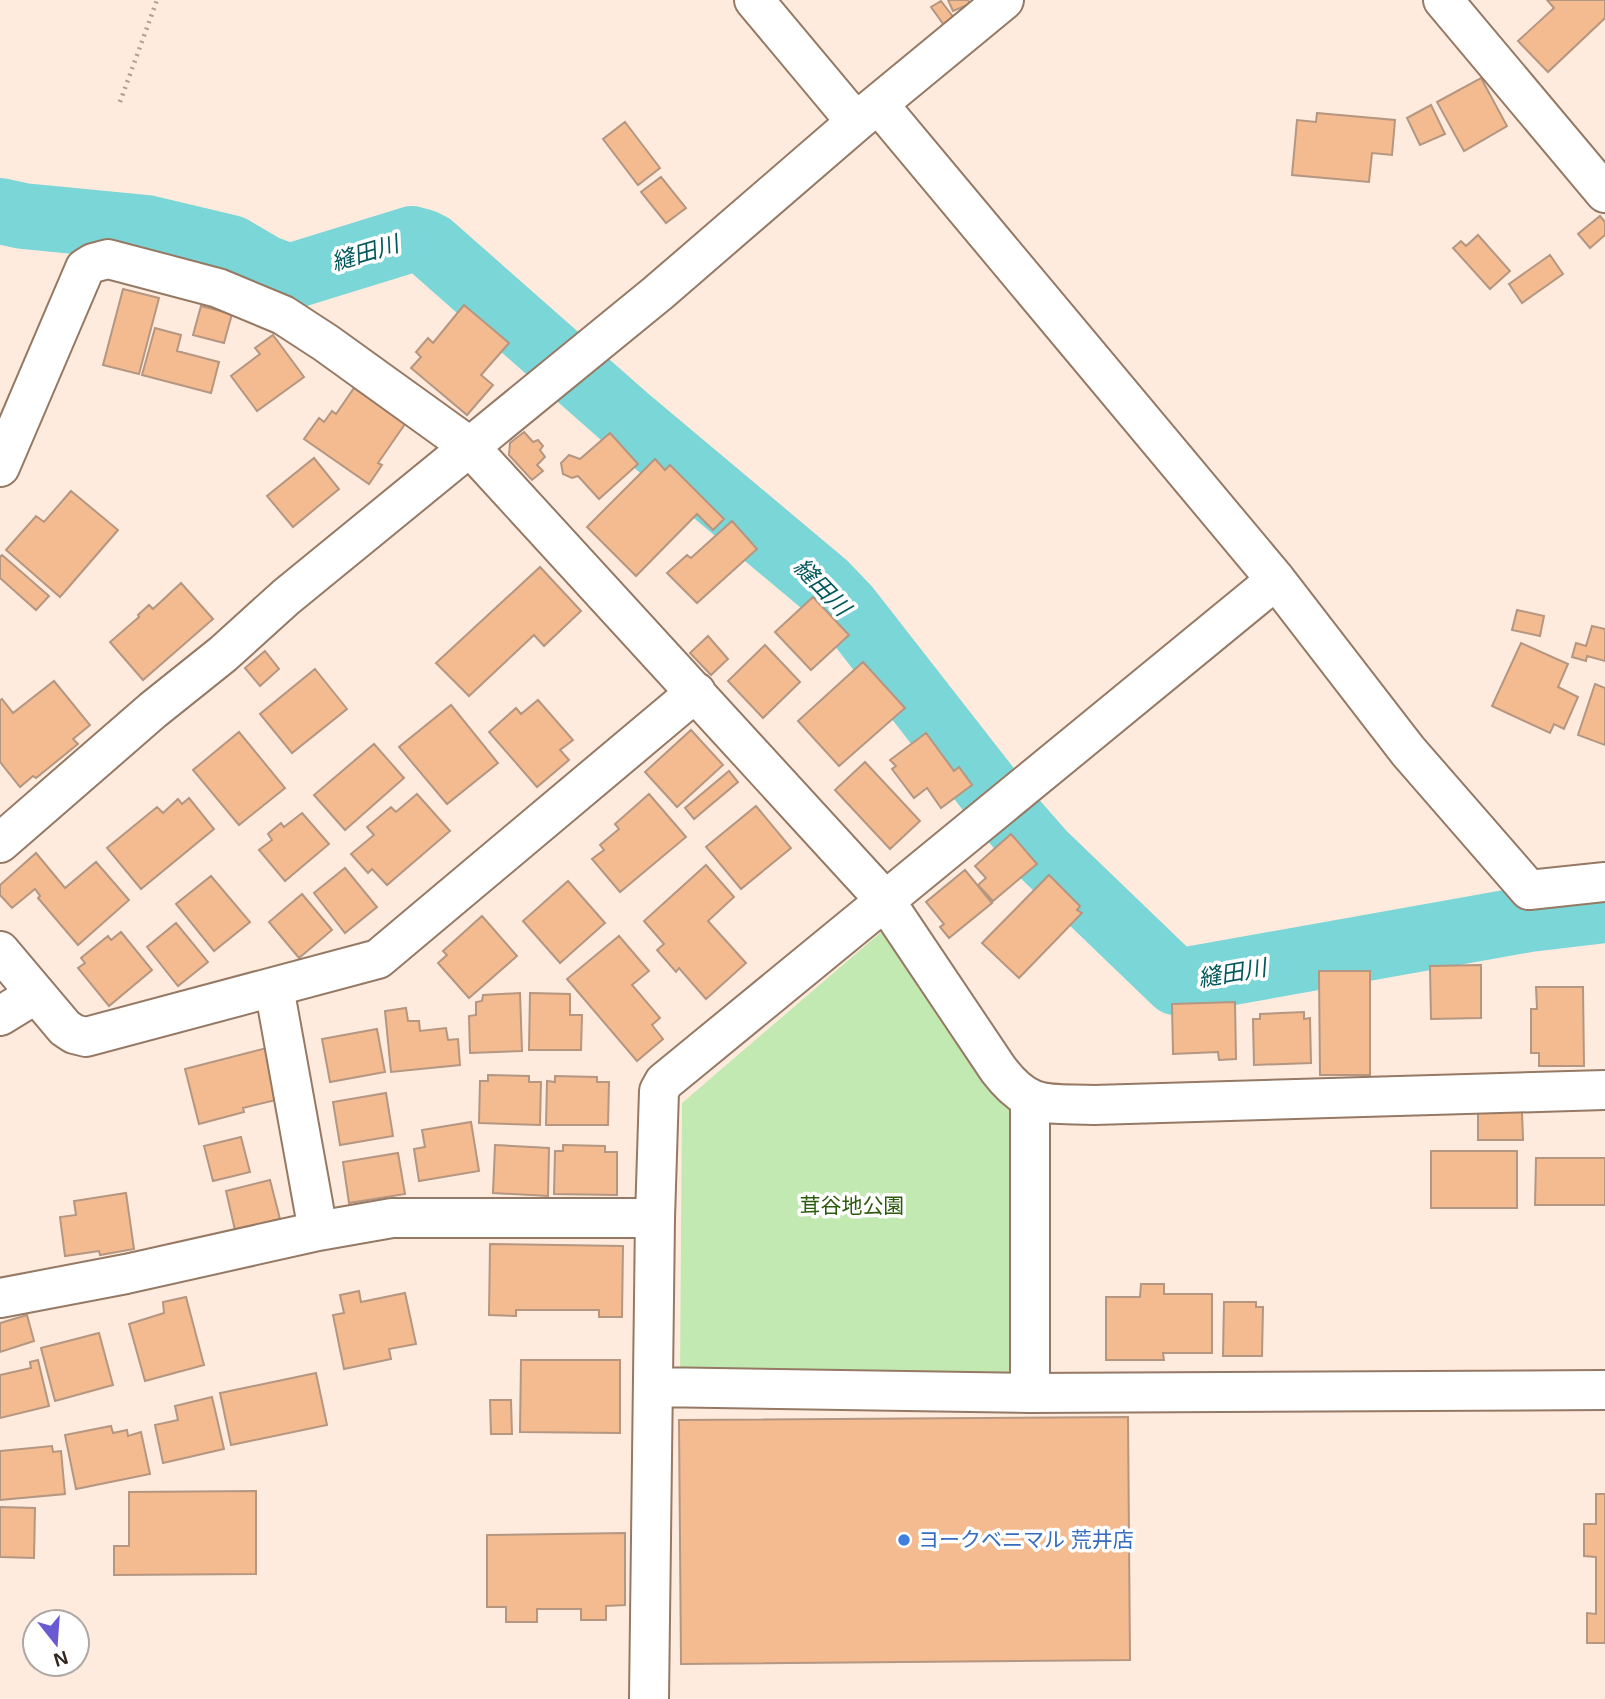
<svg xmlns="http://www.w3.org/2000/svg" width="1605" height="1699" viewBox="0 0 1605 1699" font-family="Helvetica,'Noto Sans JP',sans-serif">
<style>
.green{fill:#c2e9b1}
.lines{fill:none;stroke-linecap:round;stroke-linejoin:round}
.river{stroke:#7bd6d8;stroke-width:66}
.building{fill:#f4bb91;stroke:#b49681;stroke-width:2}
.street-casing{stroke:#957964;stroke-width:42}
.path{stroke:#af9f93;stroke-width:4.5;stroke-dasharray:2 5;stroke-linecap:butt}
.street{stroke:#fff;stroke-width:38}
.shop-dot{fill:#3f7fe0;stroke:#fff;stroke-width:2.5}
.labels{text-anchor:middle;stroke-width:7;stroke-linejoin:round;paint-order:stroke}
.park-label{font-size:21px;fill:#2d5b0c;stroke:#fff}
.shop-label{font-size:21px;fill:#366cbe;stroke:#fff;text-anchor:start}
.water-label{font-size:23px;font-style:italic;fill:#02585a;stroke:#fff}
</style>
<rect width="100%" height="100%" fill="#feebdd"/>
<path class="green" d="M887,927l138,176 -6,278 -339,-7 2,-271z"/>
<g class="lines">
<path class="river" d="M0,211l23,5 124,12 84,20 34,20 24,9 123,-38 11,3 8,4 195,172 199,167 22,23 160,205 36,41 133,128 353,-63 76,-9"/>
</g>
<path class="building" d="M948,0h20l2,4 -17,7z
M1547,0h58v18l-57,54 -30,-31 36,-33z
M941,1l13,17 -10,7 -13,-18z
M1481,78l26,48 -43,25 -27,-49z
M1431,105l14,29 -25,11 -13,-27z
M1317,113l78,7 -3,35 -20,-2 -3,29 -77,-7 5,-55 19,2z
M625,122l35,46 -22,17 -35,-46z
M661,177l25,31 -20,15 -25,-31z
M1600,216l5,6v13l-15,13 -12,-14z
M1478,235l32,36 -20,18 -37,-41 8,-7 5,5z
M1550,255l13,19 -41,29 -13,-19z
M123,289l36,9 -20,76 -36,-9z
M464,305l45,38 -28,32 12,10 -26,30 -56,-47 10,-11 -5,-5 12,-14 5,5z
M201,306l31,8 -8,29 -31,-8z
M155,328l26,7 -4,16 42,11 -8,31 -69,-18z
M273,335l31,42 -47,34 -26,-35 29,-22 -5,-6z
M354,388l51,36 -27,39 4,2 -13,19 -65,-45 15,-21 5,4 8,-11 4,3z
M524,432l9,10 5,-2 5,6 -3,4 5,7 -8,8 6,6 -11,9 -23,-25 1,-12z
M610,433l28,31 -39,35 -21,-23 -6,2 -9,-4 -2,-11 8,-8 11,4z
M314,458l25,31 -46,38 -26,-31z
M655,459l10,11 5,-5 54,54 -11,11 -16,-16 -61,62 -49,-49z
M71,491l47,39 -58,67 -54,-47 30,-34 8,6z
M732,521l25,28 -60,54 -30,-30 20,-18 4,3z
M2,555l47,41 -13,14 -36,-32v-21z
M540,567l41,44 -37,35 -10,-11 -65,61 -33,-33z
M181,583l32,36 -70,61 -33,-38 29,-25 -1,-2 11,-10 4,4z
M813,597l36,38 -38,35 -36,-38z
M1517,610l27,6 -4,20 -28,-6z
M1592,626l13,3v32l-18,-5 -1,5 -14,-4 4,-14 10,3z
M708,636l20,23 -17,16 -21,-22z
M1521,643l47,21 -10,23 20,10 -14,32 -10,-5 -4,9 -58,-27z
M765,645l35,37 -37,36 -35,-37z
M265,651l14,18 -19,17 -15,-18z
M863,662l42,46 -66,58 -41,-45z
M315,669l32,40 -55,44 -32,-39z
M54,681l36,44 -17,14 5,5 -42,34 -3,-2 -13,11 -20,-25v-62l2,-1 11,14z
M1595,684l10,4v57l-27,-10z
M538,700l35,40 -13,10 9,10 -32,27 -48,-55 27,-24 5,6z
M451,705l47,58 -51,41 -48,-57z
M691,730l32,35 -46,42 -32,-35z
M239,732l46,56 -46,37 -46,-55z
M926,733l28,38 5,-4 13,18 -31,23 -14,-20 -13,10 -22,-29 4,-3 -6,-6z
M374,744l30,34 -59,52 -31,-35z
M865,762l55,59 -30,28 -55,-59z
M729,771l9,11 -44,37 -9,-11z
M417,794l33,37 -63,54 -15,-16 -4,4 -17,-19 23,-19 -7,-8 24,-20 5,5z
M649,794l37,43 -66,55 -28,-33 12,-9 -4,-5 19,-16 -4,-5z
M189,798l25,31 -73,60 -34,-41 50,-41 6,6 15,-14 4,5z
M756,806l35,42 -50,41 -35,-42z
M302,813l27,31 -44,37 -26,-31 13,-10 -4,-6 2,-2 11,-9 3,4z
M1011,834l26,30 -44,37 -15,-16 8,-7 -11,-12z
M36,853l29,35 31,-26 33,38 -51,45 -40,-47 2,-2 -5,-7 -23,19 -12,-13v-10z
M706,865l28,32 -26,24 38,42 -40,36 -27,-31 -3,4 -19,-22 7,-6 -20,-23z
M345,868l32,39 -32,26 -31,-40z
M965,870l27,33 -43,35 -9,-11 4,-3 -18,-22z
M1049,875l31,31 -3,4 5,3 -63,65 -37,-35z
M211,876l39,46 -36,29 -38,-47z
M568,881l37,42 -45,40 -37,-42z
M302,894l30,36 -33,28 -30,-36z
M482,916l35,40 -48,42 -31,-35 9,-8 -4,-4z
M176,923l32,39 -30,24 -31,-39z
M121,932l31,38 -43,36 -31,-38 7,-5 -4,-5 27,-22 3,4z
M619,936l30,35 -17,14 28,33 -8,7 11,14 -26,22 -70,-82z
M1481,965v53l-50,1 -1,-53z
M1319,971h51v104h-50z
M1536,987h47l1,79h-45v-13h-8v-44h6z
M520,993l2,58 -52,2 -1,-37 7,-1v-13l6,-1 1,-6z
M530,993l40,1v21h12l-1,35h-52z
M1235,1002l1,57 -17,1 -1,-8 -45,2 -1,-50z
M406,1008l2,13h11l1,10 26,-3 2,12 10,-1 2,26 -69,7 -6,-61z
M1304,1012v7l6,-1 1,45 -57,2 -1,-46h7v-5z
M377,1029l8,43 -55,10 -8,-43z
M267,1048l13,51 -37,9 1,4 -45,12 -14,-55z
M488,1075l41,1v6h12l-1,43 -61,-2 1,-42h8z
M555,1076l42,1v5h12l-1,43h-62l1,-44 8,1z
M386,1093l7,43 -53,9 -7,-43z
M1478,1112h44l1,28h-45z
M471,1122l8,49 -60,10 -5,-32 11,-2 -3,-17z
M241,1137l9,35 -37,9 -9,-35z
M495,1145l54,3 -1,48 -55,-3z
M563,1145l42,1v6h12v43l-63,-1 1,-43h8z
M1431,1151h86v57h-86z
M398,1153l7,41 -56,9 -6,-41z
M1536,1158h69v47h-70z
M270,1180l10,39 -45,11 -9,-39z
M126,1193l8,56 -34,6 -1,-4 -34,5 -5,-39 16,-2 -2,-14z
M490,1244l133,2 -1,71h-23v-7h-83v6l-27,-1z
M1141,1284h23v10h48v59h-49l1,7h-58v-63h34z
M359,1291l2,11 44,-9 11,51 -27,5 2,10 -47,10 -11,-54 11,-2 -4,-18z
M186,1297l18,68 -59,16 -16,-57 35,-11 -1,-11z
M1224,1302h32v5h7l-1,49h-39z
M27,1315l7,26 -34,11v-29z
M99,1333l14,52 -58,16 -14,-53z
M38,1360l11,46 -49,12v-43l31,-7 -1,-6z
M521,1360h99v73l-100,-1z
M316,1373l11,52 -96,20 -11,-52z
M212,1397l12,52 -61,14 -8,-38 23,-5 -3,-14z
M490,1400h21l1,34h-21z
M1128,1417l2,243 -449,4 -2,-244z
M111,1426l2,7 14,-3 1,6 13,-4 9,42 -74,15 -11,-54z
M52,1446l1,6 8,-1 4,43 -65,6v-49z
M256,1491v83l-142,1v-29h15v-54z
M1596,1494h9v149h-18v-30l9,1v-57l-12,-1v-32h12z
M0,1507l35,1 -1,50 -34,-1z
M625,1533v72l-19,1v14h-25v-11h-44v13h-31v-15h-19v-72z"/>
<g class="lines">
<defs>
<path id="street" d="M754,0l102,122
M1443,0l162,193
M879,105l397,475 132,171 121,139 76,-8
M0,467l85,-199 8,-5 15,-4 110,29 65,27 43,28 143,103 415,453 114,170c31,41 48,34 96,36l511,-15
M0,843l153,-133 70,-56 63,-57 372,-304 198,-171 148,-122
M0,951l65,77 9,6 12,3 292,-78 318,-267
M274,987l44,244
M0,1016l36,-22
M0,1298l126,-24 192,-43 74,-13h263
M653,1387l377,6 575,-3
M1030,1393v-292
M649,1699l6,-481 4,-127 5,-9 22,-18 590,-484"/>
</defs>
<use href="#street" class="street-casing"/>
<path class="path" d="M120,102l37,-102"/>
<use href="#street" class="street"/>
</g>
<circle class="shop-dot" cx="904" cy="1540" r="7"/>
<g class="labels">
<g class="park-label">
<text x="852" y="1213">茸谷地公園</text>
</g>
<g class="shop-label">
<text x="918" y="1547">ヨークベニマル 荒井店</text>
</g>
<g class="water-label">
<text transform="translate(365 253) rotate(-17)" y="8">縫田川</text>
<text transform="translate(822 587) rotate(46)" y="8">縫田川</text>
<text transform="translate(1232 973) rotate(-10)" y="8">縫田川</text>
</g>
</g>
<g transform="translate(56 1643) rotate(163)"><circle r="33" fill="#ffffff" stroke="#ada8a5" stroke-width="2"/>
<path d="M0-5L12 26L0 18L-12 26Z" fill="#695ad3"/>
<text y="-10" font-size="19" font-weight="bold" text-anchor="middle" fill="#32261e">N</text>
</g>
</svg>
